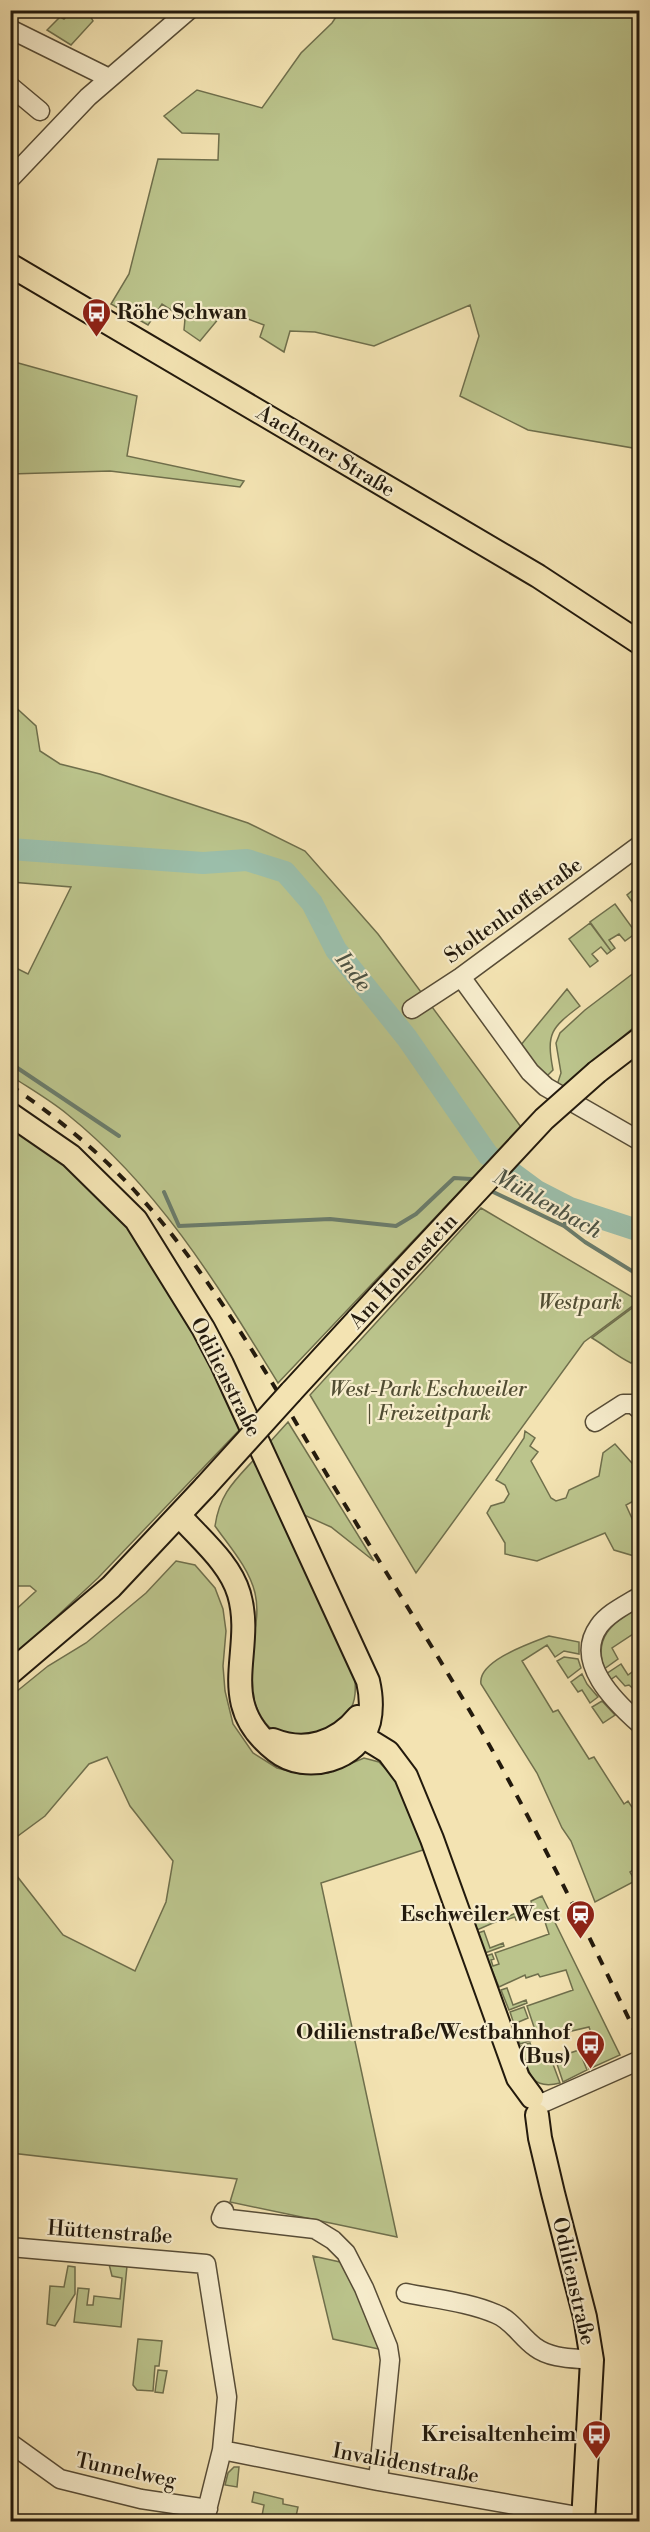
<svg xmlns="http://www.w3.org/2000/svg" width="650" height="2532" viewBox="0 0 650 2532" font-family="'Libre Bodoni',serif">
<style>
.green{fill:#bbc48c;stroke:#6f6f4c;stroke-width:1.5}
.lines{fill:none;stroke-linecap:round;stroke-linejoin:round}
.stream{stroke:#6b7c6b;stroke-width:4}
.river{stroke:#9bbeaa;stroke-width:22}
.minor-casing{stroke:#574c36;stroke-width:21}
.major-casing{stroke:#231a0d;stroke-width:26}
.minor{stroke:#f7edcd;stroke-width:18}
.major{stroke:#f3e3b2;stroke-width:22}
.rail{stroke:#231a0d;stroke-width:4;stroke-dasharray:10 10;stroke-linecap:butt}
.major-bridge-casing{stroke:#231a0d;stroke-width:26;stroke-linecap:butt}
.major-bridge{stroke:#f3e3b2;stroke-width:22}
.labels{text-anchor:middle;stroke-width:4.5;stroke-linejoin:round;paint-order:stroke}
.poi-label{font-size:21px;font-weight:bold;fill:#231a0d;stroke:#f7edcd;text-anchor:end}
.street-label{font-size:21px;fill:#231a0d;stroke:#f7edcd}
.park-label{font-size:21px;font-style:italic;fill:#514d33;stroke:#f7edcd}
.water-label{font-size:22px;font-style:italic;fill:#4d5344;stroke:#f7edcd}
</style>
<rect width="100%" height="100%" fill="#f3e3b2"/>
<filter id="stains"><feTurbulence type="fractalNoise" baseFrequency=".00333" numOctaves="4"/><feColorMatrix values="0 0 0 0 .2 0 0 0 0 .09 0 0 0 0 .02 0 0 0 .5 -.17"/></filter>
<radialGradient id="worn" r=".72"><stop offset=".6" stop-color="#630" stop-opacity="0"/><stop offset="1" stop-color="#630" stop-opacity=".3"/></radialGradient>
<path class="green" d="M72,11h20l-3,3 4,7 -22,24 -24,-15 13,-13 4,2z
M340,11h299v438l-111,-19 -68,-34 19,-60 -9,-31 -96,41 -59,-14 -25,-1 -6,21 -24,-15 4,-12 -43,-16 -4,6 3,2 -20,24 -16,-11 1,-11 -23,-15 -14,21 -37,-21 18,-30 29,-115 60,1 1,-26 -37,-1 -18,-17 33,-26 65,18 39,-55 31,-30z
M11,361l126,35 -10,60 117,25 -4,6 -130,-16 -99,3z
M11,703l25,23 4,25 20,13 40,10 148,49 57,28 73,83 143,193 -243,256c-61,-99 -119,-195 -211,-269 -17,-14 -38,-26 -56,-38l-1,-111 18,9 43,-87 -60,-5z
M639,885v27l-12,-17z
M615,904l21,29 -11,8 -6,-7 -10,6 6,8 -4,3 -21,-29z
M590,923l21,28 -4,3 -6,-7 -9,7 6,7 -8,6 -21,-28z
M639,969v54l-79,66 -3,-4 4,-12 -5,-30 4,-10 25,-23z
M567,989l13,17c-29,22 -34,27 -27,64l-5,5 -7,-2 -21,-27z
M11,1120l55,41 63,63 71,105 45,95 -147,154 -87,81v-45l25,-23 -6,-5h-19z
M481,1208l158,93 -55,41 -168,231 -106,-178z
M639,1303v52l-8,8c-15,-7 -25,-17 -39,-25z
M288,1422l86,139 -43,-34 -27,-12 -36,-71z
M525,1431l10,7 -5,8 8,6 -7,9 20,37 5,3 10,-3 3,-8 30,-14 4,-23 12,-9 24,27v27l-13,7 13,29v32l-5,-10 -20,-6 -9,-17 -68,28 -32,-7v-11l-18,-30 4,-7 13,-4 5,-8 -4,-9 -9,-5 28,-42z
M259,1454l94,213c9,46 -7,49 -41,73 -10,-2 -23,-2 -32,-6 -23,-9 -32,-46 -31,-68 2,-26 12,-47 6,-73 -6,-25 -26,-47 -40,-67 5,-35 22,-47 44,-72z
M176,1561l19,4 20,23 8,21 3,22 -3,35 2,25 8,33 20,29 24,15 24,6 27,-1 36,-15 15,4 23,24 24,63 -105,34 76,354 -167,-35 7,-23 -226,-26v-280l2,-2 50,64 72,36 31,-69 7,-41 -43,-55 -23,-49 -18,7 -44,52 -34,25v-145l37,-30 38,-23 60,-50z
M639,1606v24l-27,18 6,11 -14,10c-11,-34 10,-46 35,-63z
M549,1636l30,6v12l-15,-3 -9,6 -8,-12 -25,16 31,51 5,-2 31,49 5,-2 30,47 4,-3 11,17v48l-9,6 5,9 -40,21 -24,-61 -9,-13 -25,-55 -56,-89c-4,-23 50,-41 68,-48z
M564,1657l14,2 3,9 -13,10 -11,-17z
M621,1664l7,11 11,-8v27l-10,-9 -4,1 -9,-10 -6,4 -4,-6z
M582,1674l5,10 11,13 -8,6 -8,-13 -4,2 -7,-10z
M602,1701l13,14 -12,8 -11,-16z
M542,1896l78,159 -31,14 -6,-17 13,-4 -7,-21 -26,6 -1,-3 -12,4 -2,-2 -11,4 -10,-30 46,-16 -7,-20 -26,7 -2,-3 -12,4 -1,-3 -26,12 -13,-31 6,-2 2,5 -3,1 2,6 6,-2 -4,-11 54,-19 -7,-21 -26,7 -1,-3 -12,4 -1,-2 -25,11 -5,-14 11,-3 2,5 24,-2 23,-10 -1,-5z
M484,1931l6,17 13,-5 1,3 -19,7 -7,-20z
M507,1988l6,17 13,-5 1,3 -18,7 -8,-20z
M524,2007l4,11 -14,6 -4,-12z
M525,2029l1,3 7,-2 3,9 -16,5 -4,-13z
M530,2043l7,18 13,-5 10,27c-31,8 -32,-13 -39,-37z
M579,2050l8,20 -24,12 -8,-24z
M313,2256l27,6 6,5 37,83 -50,-11z
M109,2264l18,2 -6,61 -47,-5 4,-34 11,1 -2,16h6l1,-9 26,3 2,-21 -10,-2z
M68,2266l7,1v27l-20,32 -8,-2 3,-38 14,1z
M138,2339l24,2 -3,25h-4l-2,25 -16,-1 -4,-5z
M158,2370l9,1 -4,22 -8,-1z
M234,2467h5l-2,20 -12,-2 3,-12z
M254,2492l29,7v5l15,3 -3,14h-34l3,-16 -12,-3z"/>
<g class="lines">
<path class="stream" d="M10,1063l109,73
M487,1189l77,37 21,16 55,34
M164,1192l15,34 151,-7 66,7 20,-12 38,-36 17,1 5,3
M564,1226l6,-18"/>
<path class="river" d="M10,849l193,14 44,-3 38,12 27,31 24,47 71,88 81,117 49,36 33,17 70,23"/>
<defs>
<path id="minor" d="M10,29l99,49
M10,86l30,25
M10,179l78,-82 101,-87
M461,977l69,95 16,15 94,54
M412,1009l49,-32 179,-132
M595,1422l28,-18h10l7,6
M640,1596c-14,9 -32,17 -41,30 -26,36 16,76 41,98
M545,2102l95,-42
M224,2211l-3,7 94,11 18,11 13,13 18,35 24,59 2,13 -12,121
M10,2247l196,17 21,133 -5,53 -18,72
M406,2293c29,6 63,9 90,21 16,6 25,23 39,33 16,12 38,11 57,13
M10,2443l50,36 81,20 67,10
M222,2450l156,31 205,36"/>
<path id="major" d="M10,265l528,311 102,67
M597,1072l43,-33
M10,1114l61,42 65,64 67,108 19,36 146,317c3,13 4,28 1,41 -10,38 -63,53 -93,29 -63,-49 -20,-99 -37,-157 -9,-31 -39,-55 -60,-79
M291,1392l91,-99
M10,1673l101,-86 94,-100
M349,1728l39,24 18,24 26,63 86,239 14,19
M273,1740c32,13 64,3 85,-23
M537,2115l3,23 13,55 32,124 7,43 -9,162"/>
</defs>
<use href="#minor" class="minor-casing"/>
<use href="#major" class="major-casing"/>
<use href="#minor" class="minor"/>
<use href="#major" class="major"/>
<path class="rail" d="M10,1085c45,31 87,65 124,105 86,94 147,210 213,318 50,83 102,164 149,249 51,93 98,189 144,285"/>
<defs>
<path id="major-bridge" d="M382,1293l162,-174 53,-47
M205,1487l86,-95"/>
</defs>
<use href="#major-bridge" class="major-bridge-casing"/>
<use href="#major-bridge" class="major-bridge"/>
</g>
<defs>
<symbol id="bus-pin" viewBox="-11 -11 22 30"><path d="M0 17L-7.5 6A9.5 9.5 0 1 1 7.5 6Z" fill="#8f2418" stroke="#f7edcd"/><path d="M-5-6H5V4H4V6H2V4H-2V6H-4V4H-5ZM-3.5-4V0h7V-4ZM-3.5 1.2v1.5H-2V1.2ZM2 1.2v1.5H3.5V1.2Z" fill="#fff"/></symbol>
<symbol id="station-pin" viewBox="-11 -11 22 30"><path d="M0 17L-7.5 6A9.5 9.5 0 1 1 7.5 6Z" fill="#8f2418" stroke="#f7edcd"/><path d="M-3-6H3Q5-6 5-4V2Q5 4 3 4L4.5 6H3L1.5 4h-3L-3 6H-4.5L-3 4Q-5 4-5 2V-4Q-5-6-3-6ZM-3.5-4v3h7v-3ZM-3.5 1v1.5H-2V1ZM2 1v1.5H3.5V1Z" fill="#fff"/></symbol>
</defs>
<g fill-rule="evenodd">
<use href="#bus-pin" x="80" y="296" width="33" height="45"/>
<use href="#station-pin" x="564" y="1898" width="33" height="45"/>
<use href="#bus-pin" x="574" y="2028" width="33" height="45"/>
<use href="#bus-pin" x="580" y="2418" width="33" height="45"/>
</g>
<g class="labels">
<g class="poi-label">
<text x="117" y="319" text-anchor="start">Röhe Schwan</text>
<text x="560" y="1921">Eschweiler West</text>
<text x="570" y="2039">Odilienstraße/Westbahnhof<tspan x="570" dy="24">(Bus)</tspan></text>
<text x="576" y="2441">Kreisaltenheim</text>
</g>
<g class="street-label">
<text transform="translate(326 451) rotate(31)" y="7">Aachener Straße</text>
<text transform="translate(513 910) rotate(-36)" y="7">Stoltenhoffstraße</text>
<text transform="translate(403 1271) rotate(-47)" y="7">Am Hohenstein</text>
<text transform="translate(226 1377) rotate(63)" y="7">Odilienstraße</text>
<text transform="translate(110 2232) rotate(4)" y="7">Hüttenstraße</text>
<text transform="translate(574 2281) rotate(77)" y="7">Odilienstraße</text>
<text transform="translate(406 2463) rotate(10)" y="7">Invalidenstraße</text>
<text transform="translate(126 2470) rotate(12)" y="7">Tunnelweg</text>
</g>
<g class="park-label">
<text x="580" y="1309">Westpark</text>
<text x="428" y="1396">West-Park Eschweiler<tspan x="428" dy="24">| Freizeitpark</tspan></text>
</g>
<g class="water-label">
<text transform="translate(354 971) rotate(52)" y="8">Inde</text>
<text transform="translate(548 1203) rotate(29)" y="8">Mühlenbach</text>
</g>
</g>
<rect width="650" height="2532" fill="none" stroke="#f3e3b2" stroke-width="36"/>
<rect x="12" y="12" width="626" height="2508" fill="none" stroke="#231a0d" stroke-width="3"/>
<rect x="18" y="18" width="614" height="2496" fill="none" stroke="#231a0d" stroke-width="1.5"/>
<rect width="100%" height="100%" filter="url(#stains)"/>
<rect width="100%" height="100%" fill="url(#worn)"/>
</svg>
